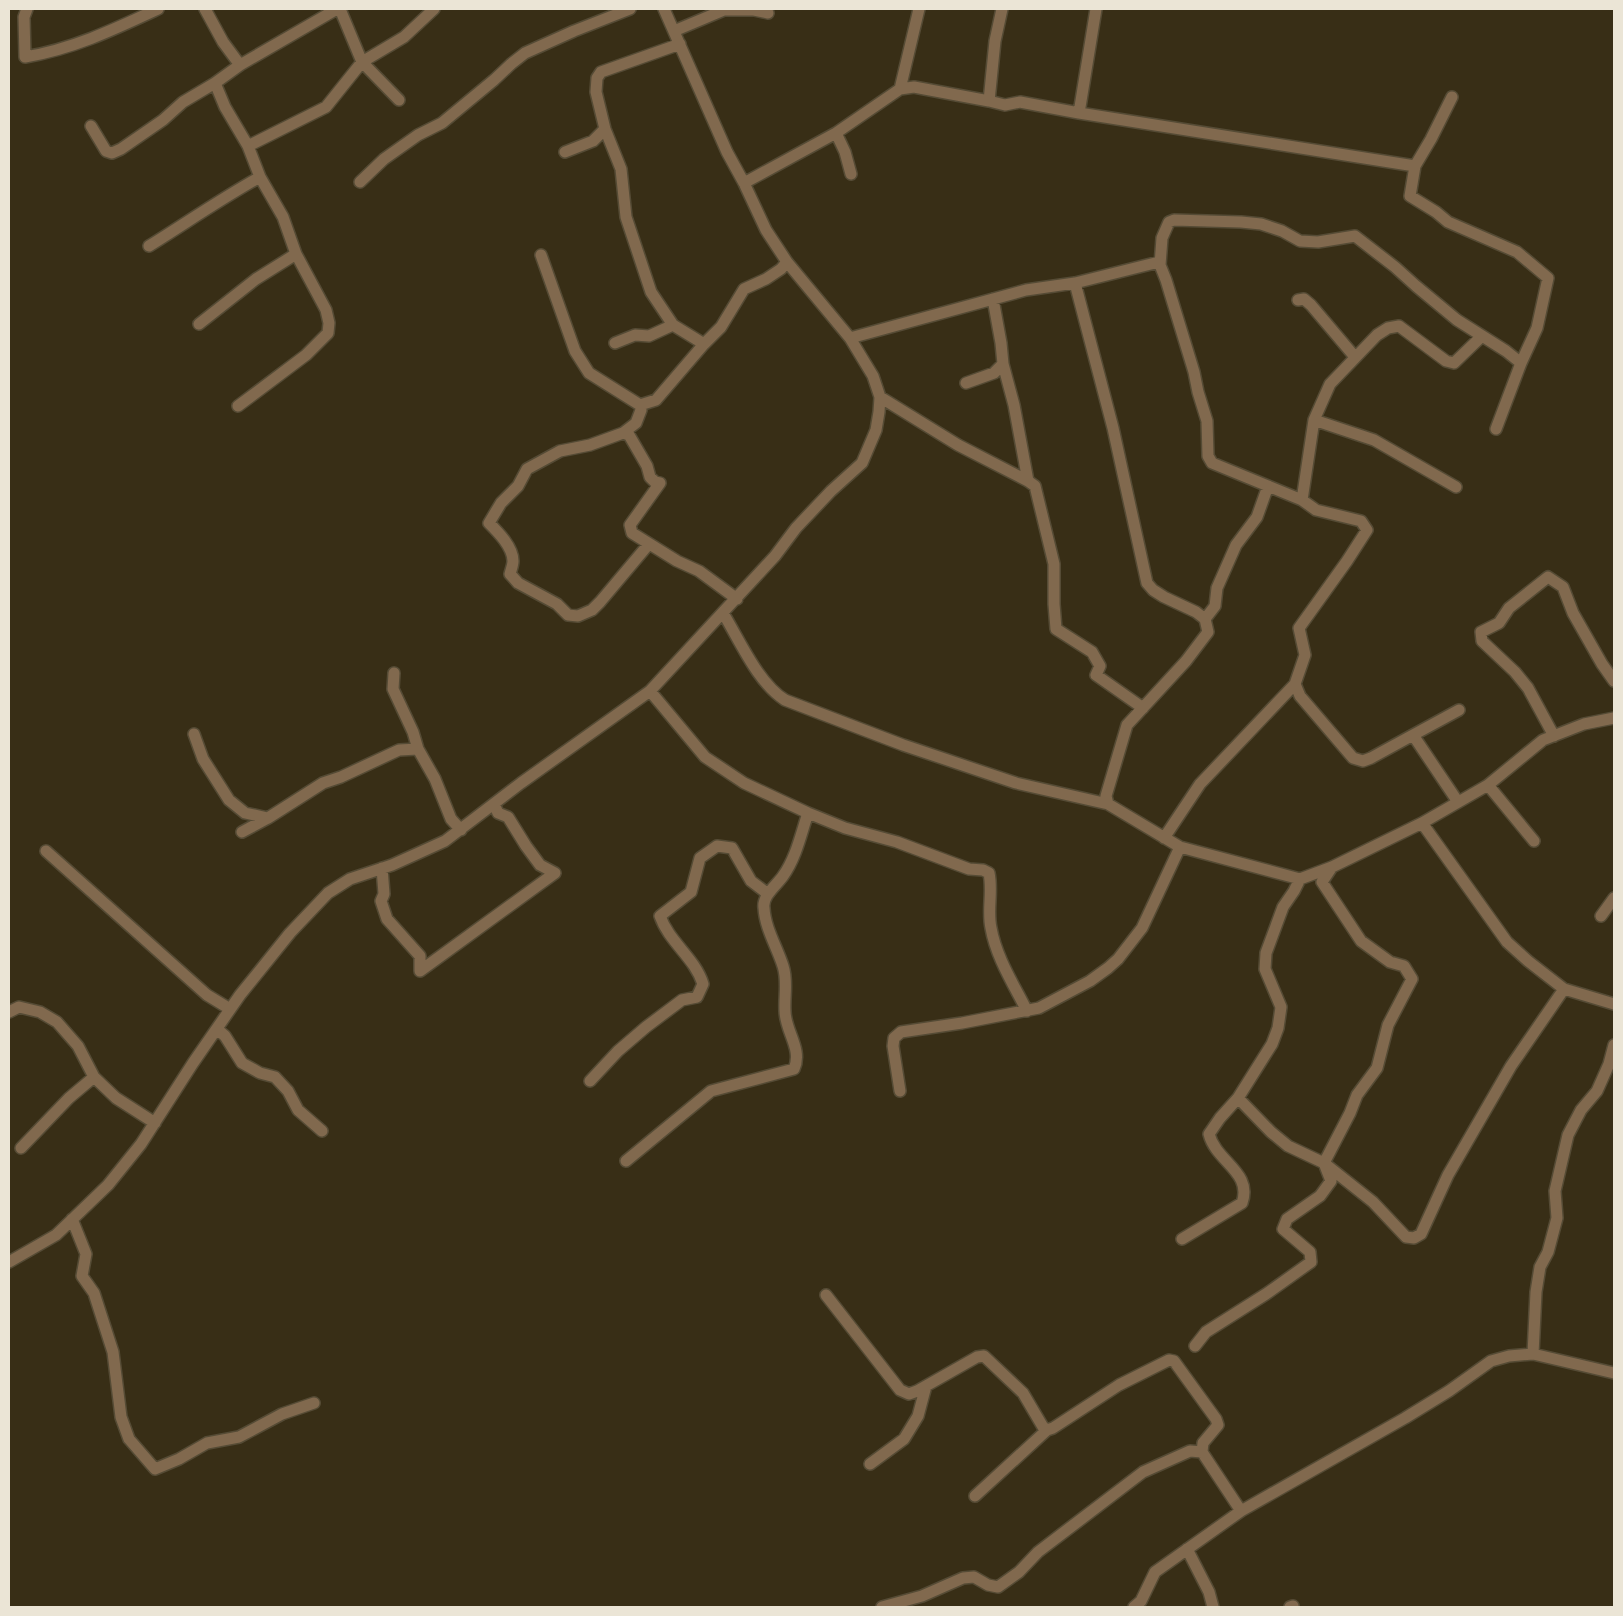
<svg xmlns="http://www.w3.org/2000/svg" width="1623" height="1616" viewBox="0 0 1623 1616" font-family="'IBM Plex Serif',serif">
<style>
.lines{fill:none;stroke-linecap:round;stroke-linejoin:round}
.minor-casing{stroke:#554b35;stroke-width:14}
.minor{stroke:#81694e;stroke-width:11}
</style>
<rect width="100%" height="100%" fill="#382e16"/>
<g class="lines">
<defs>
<path id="minor" d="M27,9l-3,8 1,40c48,-8 90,-28 133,-48
M205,9l18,33 17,23
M340,9l22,53 37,38
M674,31l50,-21h30l14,3
M680,44l-79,28 -4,6 -1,14 9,37 16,40 5,48 25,75 22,33 31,19
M215,83l10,24 23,39 12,31 23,40 13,37 30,56 3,13 -1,10 -22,22 -68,51
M900,89l19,-80
M989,101l6,-60 7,-32
M1079,113l336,53 -5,30 26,16 12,10 69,30 31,26 -11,50 -16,35 -25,66
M91,126l15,25 6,2 9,-4 42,-29 20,-18 32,-19 25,-18 97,-56
M836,133l9,19 6,22
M248,146l78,-39 36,-45 42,-25 30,-28
M565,152l28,-11 12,-12
M1415,166l16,-27 21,-42
M360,182l24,-23 34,-24 24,-12 52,-43 17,-16 14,-11 49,-22 56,-22
M744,183l92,-50 64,-44 14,-2 75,14 16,4 15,-3 59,11 17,-104
M149,246c37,-23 73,-48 111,-69
M541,255l34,96 14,22 51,32 16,-5 48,-56 17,-17 23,-38 22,-10 15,-10 6,-7
M1075,283l38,145 34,155 6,7 11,7 32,15 9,7 3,13 -22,29 -59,64 -21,71 2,8 72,43 120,32 32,-12 90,-44 66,-38 55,-45 41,-16 30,-6
M993,299l8,44 2,21 11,41 14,76
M1298,300l6,-1 7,6 44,52
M199,324l57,-45 40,-25
M850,338l176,-48 49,-7 84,-21
M615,343l20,-8 14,1 24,-11
M966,383l28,-10 9,-9
M880,397l78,48 70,36 7,5 19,78v40l2,25 36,23 8,14 -4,9 47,33
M640,405l1,5 -5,13 -13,10 -33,12 -30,6 -33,18 -9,17 -17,17 -12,20c9,9 24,24 24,38 0,4 -2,9 -3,13l8,9 39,21 11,11 10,1 14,-6 8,-8 48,-57
M1314,420l60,20 82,47
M623,433l6,2 18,31 3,11 5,5 5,1 -30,42 2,8 45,28 22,10 38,28
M1302,500l12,-80 16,-36 47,-49 11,-7 11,-2 47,35 8,2 28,-27
M723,613c17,28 35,70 62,87l118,45 113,38 92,21
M1205,619l10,-13 2,-18 19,-43 21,-28 11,-31
M394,673l-1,16 20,43 5,17 17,30 16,40 10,11
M650,691l55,66 39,26 64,30 37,15 52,14 72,27 14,1 6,3c4,19 -2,37 2,55 5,29 23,57 36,83
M194,734l9,25 26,41 16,13 23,5
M1413,735l-42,23 -8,3 -10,-3 -53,-62 -5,-12 10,-29 -6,-27 48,-67 20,-31 -6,-9 -45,-11 -14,-10 -90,-37 -4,-7 -1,-35 -9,-29 -4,-20 -28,-92 -6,-15 2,-27 7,-16 5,-2 67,2 20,2 21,7 18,10 18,1 37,-6 40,31 21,19 41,34 49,31 15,12
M1554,736l-26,-48 -13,-16 -33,-31 -1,-9 18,-9 10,-15 39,-31 15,10 10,26 29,51 12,17
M1488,785l46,56
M1458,802l-45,-67 46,-25
M1422,823l85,119 21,19 36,28 50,15
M242,832l26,-14 55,-35 18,-6 58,-27 19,-1
M1164,838l36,-54 95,-100
M46,851l161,144 23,14
M382,868l2,26 -3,7 6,18 33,37v15l135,-98 -15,-8 -14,-19 -18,-29 -10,-4 -4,-9
M1601,916l13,-18
M9,1012l10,-5 21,5 17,10 21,24 16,31 22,21 39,25
M217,1029l8,7 17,27 18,10 15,4 13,14 10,19 24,21
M590,1081l28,-30 28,-24 36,-27 15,-3 6,-13c-8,-26 -34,-42 -43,-68l31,-24 9,-34 17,-12 15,2 19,33 17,13
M900,1091l-7,-45 1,-8 7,-6 61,-9 77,-15 51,-27 18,-13 10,-9 24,-31 38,-81
M1238,1098l33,34 17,14 36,17 49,39 33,35 8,1 7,-4 27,-59 63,-109 53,-77
M21,1148l48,-50 25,-21
M626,1161l85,-70 83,-22c9,-20 -9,-38 -9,-58 -1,-15 3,-30 -2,-45 -6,-19 -18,-38 -19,-58 -2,-12 12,-22 19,-32 13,-18 18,-42 25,-63
M72,1219l14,35 -4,22 12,17 19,59 8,65 8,22 26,30 24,-10 28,-16 32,-6 43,-23 32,-11
M1182,1239l60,-36c11,-31 -26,-41 -33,-69l11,-16 18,-20 34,-54 6,-16 3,-21 -16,-38 1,-16 17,-46 11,-16 6,-12
M9,1262l47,-27 52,-50 33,-41 52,-81 47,-68 50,-62 38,-40 22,-14 42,-14 53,-24 76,-58 129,-92 125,-135 21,-28 35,-37 31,-28 14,-33 3,-18 1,-15 -7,-21 -23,-38 -63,-76 -21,-32 -22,-47 -17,-31 -63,-143
M826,1295l74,95 9,4 8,-3 60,-34 7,-1 39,37 20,34 4,3 6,-2 66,-43 50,-25 5,1 42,58 2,6 -15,18 -1,9 39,59
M1195,1346l11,-14 60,-38 45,-32 -1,-10 -27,-23 4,-10 33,-23 11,-15 -7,-18 26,-50 7,-18 20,-27 11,-43 24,-46 -8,-13 -14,-4 -29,-21 -39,-59 10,-15
M1533,1354l3,-62 4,-25 8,-15 9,-34 -2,-27 13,-56 13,-25 16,-19 12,-27 5,-19
M870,1464l34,-25 14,-23 8,-30
M975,1496l72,-66
M1187,1549l22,43 4,15
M882,1607l40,-11 41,-18 11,-1 14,8 10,2 21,-15 19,-20 105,-80 47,-21 12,1
M1134,1607l7,-6 14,-29 86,-61 164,-93 44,-27 42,-30 18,-5 24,-2 81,19
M1290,1607l3,-1"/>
</defs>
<use href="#minor" class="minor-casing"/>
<use href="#minor" class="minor"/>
</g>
<rect width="1623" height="1616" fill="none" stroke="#ebe5d6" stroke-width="20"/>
</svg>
